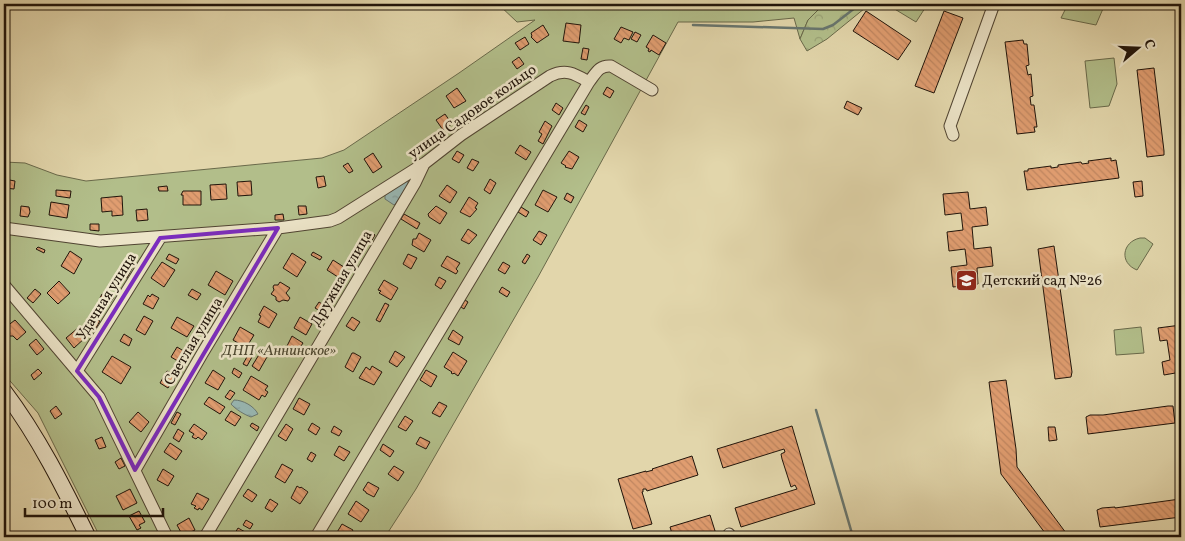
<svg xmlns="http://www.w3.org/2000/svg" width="1185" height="541" viewBox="0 0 1185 541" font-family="Vollkorn,serif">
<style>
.green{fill:#b2be8a;stroke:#69694a}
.forest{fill:url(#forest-crowns);stroke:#69694a}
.water{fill:url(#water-ripples);stroke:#68766f}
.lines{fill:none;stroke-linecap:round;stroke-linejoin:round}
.stream{stroke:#68766f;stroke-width:2.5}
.building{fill:url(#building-back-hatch);stroke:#20140a}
.minor-casing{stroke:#504432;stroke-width:13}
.secondary-casing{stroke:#20140a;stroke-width:17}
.minor{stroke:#ece4c8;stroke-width:11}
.secondary{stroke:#ece4c8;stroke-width:15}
.marked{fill:none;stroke:#7b2cbf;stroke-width:4;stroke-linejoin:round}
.labels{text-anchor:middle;stroke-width:5;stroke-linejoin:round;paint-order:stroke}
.street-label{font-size:15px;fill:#20140a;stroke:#ece4c8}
.poi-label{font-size:15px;fill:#20140a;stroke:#ece4c8;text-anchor:start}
.park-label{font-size:15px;font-style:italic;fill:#4c4730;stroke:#ece4c8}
</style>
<defs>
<pattern id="forest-crowns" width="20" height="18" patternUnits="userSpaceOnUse" patternTransform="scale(1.25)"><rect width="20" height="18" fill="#b2be8a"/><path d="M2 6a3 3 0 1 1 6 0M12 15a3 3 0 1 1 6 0" fill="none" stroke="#99a276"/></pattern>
<pattern id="water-ripples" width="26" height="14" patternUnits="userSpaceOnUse" patternTransform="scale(1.25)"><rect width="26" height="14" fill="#98b7b3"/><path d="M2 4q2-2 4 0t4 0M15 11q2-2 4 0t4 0" fill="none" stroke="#839c99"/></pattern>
<pattern id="building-back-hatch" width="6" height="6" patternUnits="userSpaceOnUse" patternTransform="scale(1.25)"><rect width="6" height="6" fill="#e09d70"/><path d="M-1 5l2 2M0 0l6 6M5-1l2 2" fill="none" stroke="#c08660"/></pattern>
</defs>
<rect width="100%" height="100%" fill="#e2d6ab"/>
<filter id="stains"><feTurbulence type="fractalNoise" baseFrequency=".004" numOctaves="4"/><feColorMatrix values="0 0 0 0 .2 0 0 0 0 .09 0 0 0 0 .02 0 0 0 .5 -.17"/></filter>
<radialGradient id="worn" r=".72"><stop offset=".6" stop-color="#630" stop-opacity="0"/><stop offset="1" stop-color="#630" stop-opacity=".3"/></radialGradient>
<path class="green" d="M498,4h326l-16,16 -8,19 -6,-21 -41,4h-75l-140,255 -122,212 -31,48h-285l-62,-124 -34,-39v-212l21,1 32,12 29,6 236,-23 22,-8 115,-77 76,-53 -18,2z
M889,4h37l1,1 -11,17 -28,-17z
M1068,4h37l-9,21 -35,-7z
M1114,58l3,26 -8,22 -19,2 -5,-47z
M1140,238h5l8,6 -16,26c-18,-7 -15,-28 3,-32z
M1141,327l3,26 -28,2 -2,-25z"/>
<path class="forest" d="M824,4h46l-43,35 -20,12 -7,-12 8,-19z"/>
<path class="water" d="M408,180v5l-12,18 -2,2 -9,-6v-4l17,-13z
M234,400c9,0 20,6 24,14l-7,3c-6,-2 -16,-8 -20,-13z"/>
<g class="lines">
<path class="stream" d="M693,25l130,4 10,-4 27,-21
M816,410l37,127"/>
</g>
<path class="building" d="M866,11l45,30 -13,19 -45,-29z
M944,11l19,7 -29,75 -19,-7z
M566,23l15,2 -2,18 -16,-2z
M543,25l6,10 -12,8 -6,-6 1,-1 -1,-3z
M621,27l12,5 -4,8 -5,-2 -3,5 -7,-4z
M635,32l6,3 -4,7 -6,-3z
M653,35l13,8 -7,12 -8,-5 -1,2 -2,-1 1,-2 -3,-2z
M525,37l4,7 -9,6 -5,-7z
M1023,40l1,4h3l2,21 -3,1 2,9 3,-1 2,22 -3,1 1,8h3l3,22h-3l1,5 -18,2 -12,-92z
M583,48l6,1 -2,11 -6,-1z
M519,57l5,7 -7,5 -5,-7z
M1154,68l10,83v4l-17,2 -10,-87z
M607,87l7,4 -4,7 -7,-4z
M457,88l9,13 -12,7 -8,-12z
M847,101l15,7 -4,7 -14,-7z
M556,103l7,5 -4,7 -7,-5z
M586,105l3,2 -4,8 -4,-2z
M445,114l7,10 -9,6 -7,-10z
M579,120l8,5 -4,7 -8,-5z
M545,121l7,5 -9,18 -5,-3 4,-7 -3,-2z
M520,145l11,7 -5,8 -11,-7z
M457,151l7,4 -5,8 -7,-4z
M569,151l10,6 -7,12 -7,-2 1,-1 -5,-3z
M373,153l9,14 -9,6 -9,-14z
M1111,158v3l5,-1 3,18 -92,12 -3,-19h4v-2l23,-3v2l7,-1v-2l23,-3 1,2 7,-1 -1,-2z
M472,159l7,3 -6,9 -6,-3z
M348,163l5,8 -4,2 -6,-7z
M324,176l2,10 -8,2 -2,-11z
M4,179l11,2 -1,8 -10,-1z
M490,179l6,4 -6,11 -6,-4z
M251,181l1,14 -14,1 -1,-14z
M1142,181l1,15 -8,1 -2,-15z
M226,184l1,15 -16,1 -1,-15z
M447,185l10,7 -7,11 -11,-7z
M167,186l1,5h-9l-1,-4z
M56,190l15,1 -1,7 -14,-2z
M543,190l14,7 -9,15 -13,-7z
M183,191h18v14h-18v-10h-2z
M968,192l2,17 16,-2 2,18 -16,2 2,22 17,-2 2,19 -16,2 1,16 -25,3 -2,-20 16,-2 -2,-16 -16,2 -2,-19 16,-2 -2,-17 -16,2 -2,-21z
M567,193l7,4 -3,6 -7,-4z
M122,196l1,19 -11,1v-5l-10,1 -1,-14z
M469,197l9,6 -3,5 2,1 -7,8 -10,-5z
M51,202l18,3 -2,13 -18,-3z
M21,206l8,1 1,5 -2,5 -8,-1z
M298,206h8l1,8 -8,1z
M436,206l11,7 -7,11 -11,-7 -1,-3z
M521,207l8,5 -3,5 -8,-5z
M147,209l1,11 -11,1 -1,-11z
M283,214l1,6h-9v-5z
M404,214l16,9 -3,6 -16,-10z
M90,224h9v7l-9,-1z
M468,229l9,6 -8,9 -8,-4z
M539,231l8,4 -6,10 -8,-5z
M371,232l4,3 -5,9 -4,-3z
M419,233l12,7 -7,12 -12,-7 1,-6h3z
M1054,246l18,126 -1,5 -16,2 -17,-130z
M38,247l7,3 -1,3 -8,-4z
M70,251l12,8 -8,15 -13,-8z
M313,252l9,5 -2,3 -9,-5z
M292,253l14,9 -9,15 -14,-9z
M169,254l10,5 -3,5 -10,-5z
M408,254l9,4 -6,11 -8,-5z
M527,254l3,2 -5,8 -3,-2z
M447,256l13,7 -4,6 2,2 -2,3 -15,-8z
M333,260l14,9 -6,10 -14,-9z
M162,262l13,8 -11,17 -13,-9z
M503,262l7,4 -5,8 -7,-4z
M128,266l4,2 -5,10 -4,-2z
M216,271l17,10 -8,14 -17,-10z
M439,277l7,4 -5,8 -6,-4z
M384,280l14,8 -7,12 -12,-7 2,-2 -3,-1z
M59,281l11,12 -12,11 -11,-11z
M280,282l10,6 -4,5 4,5 -2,3 -5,-1 -4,2 -3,-2v-3l-5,-3 3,-4 -1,-3 1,-2h4z
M502,287l8,5 -3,5 -8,-5z
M35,289l6,5 -8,9 -6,-5z
M192,289l9,5 -4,6 -9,-5z
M102,294l4,2 1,-2 7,3 -4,6 -10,-5z
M152,294l7,4 -6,11 -10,-5 5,-9 2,2z
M465,300l3,2 -4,7 -3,-2z
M319,302l8,5 -4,6 -8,-5z
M385,303l4,2 -9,17 -4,-2z
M264,306l13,8 -8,14 -11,-6 3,-6 -2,-1z
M144,316l9,5 -8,14 -9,-5z
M177,317l17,9 -7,11 -16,-9z
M300,317l12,7 -6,11 -12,-7z
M352,317l8,5 -6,9 -8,-5z
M96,319l4,2 -4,7 -3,-3z
M15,320l11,12 -9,8 -4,-4h-3l-2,-2 1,-3 -3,-4z
M1181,325v47l-17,3 -2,-13 8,-2 -3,-20 -7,1 -2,-13z
M240,327l14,8 -8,13 -13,-8z
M78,328l8,9 -12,11 -8,-10z
M453,330l10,7 -4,8 -11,-6z
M124,334l8,5 -3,7 -9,-5z
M292,336l11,7 -6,9 -2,-1 -2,2 -6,-7z
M36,339l8,10 -7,6 -8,-10z
M177,347l10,6 -6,10 -10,-6z
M395,351l10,6 -8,10 -8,-5z
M453,352l14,9 -9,15 -4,-3 -1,1 -2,-1 1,-1 -8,-5z
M260,353l7,4 -8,14 -7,-5z
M352,353h2l7,4 -8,15 -8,-5z
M248,355l4,2 -5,9 -4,-2z
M112,356l19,11 -10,17 -19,-12z
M372,366l10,6 -8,13 -15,-7 7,-11 4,3z
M234,368l8,5 -3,5 -7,-5z
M38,369l4,4 -8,7 -3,-5z
M213,370l12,8 -7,12 -13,-7z
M426,370l11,6 -6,11 -11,-7z
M167,371l9,5 -8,12 -8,-5z
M251,376l17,10 -3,4 3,2 -3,5 -3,-2 -3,5 -16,-10z
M1006,380l10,69 1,18 52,70h-21l-47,-63 -12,-92z
M230,390l5,3 -5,7 -5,-3z
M209,397l16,10 -5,7 -16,-10z
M299,398l11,6 -6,11 -11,-6z
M439,402l8,4 -7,11 -8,-4z
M56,406l6,8 -7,5 -5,-8z
M1168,406h5l2,17 -87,11 -2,-17 4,-2h13z
M231,411l10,6 -6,9 -10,-6z
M138,412l11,10 -8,10 -12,-10z
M177,412l4,2 -6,11 -4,-2z
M405,416l8,5 -7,10 -8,-4z
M252,423l7,4 -2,4 -7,-5z
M312,423l8,5 -4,7 -8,-5z
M194,424l13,9 -5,7 -4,-3 -2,2 -4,-2 2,-3 -5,-3z
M286,424l7,5 -7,12 -8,-5z
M334,426l8,5 -3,5 -8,-4z
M792,426l23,78 -74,23 -6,-19 62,-19 -2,-4 -4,2 -9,-28 -1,-5 4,-2 -1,-3 -61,19 -6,-19z
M1048,427h7l2,13 -8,1z
M178,429l6,4 -5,9 -6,-4z
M102,437l4,10 -7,2 -4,-9z
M420,437l10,5 -4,7 -10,-5z
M170,443l12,8 -6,9 -12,-8z
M383,444l11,7 -4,6 -10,-7z
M339,446l11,6 -6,9 -10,-6z
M311,452l5,3 -4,7 -5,-3z
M692,456l6,19 -51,16 -1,-2h-3v3h-1l10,32 -19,5 -15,-50 28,-8v1l7,-2 -1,-1z
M121,458l4,8 -6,3 -4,-7z
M282,464l11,6 -8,13 -10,-6z
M394,466l10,6 -6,9 -10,-7z
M163,469l11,7 -6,10 -11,-6z
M368,482l11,6 -5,9 -8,-4v-1l-3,-2z
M297,486l3,2 1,-1 7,5 -8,12 -9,-6z
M130,489l7,14 -14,7 -7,-14z
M248,489l9,6 -5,7 -9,-6z
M197,493l12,6 -7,11 -3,-2 -1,2 -4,-2 2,-2 -5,-2z
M270,499l8,5 -6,8 -7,-4z
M1180,499l1,1v17l-81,10 -3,-17 5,-2 13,-1v1z
M356,501l13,9 -8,12 -13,-8z
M139,511l6,11 -6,3 2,3 -4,2 -8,-14z
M710,515l6,19 -11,3h-32l-3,-10z
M189,518l6,12 -12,6 -6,-11z
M246,520l7,4 -3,5 -7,-4z
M342,524l11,6 -4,7h-6l-7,-3z
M238,528l9,5 -2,4 -10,-4z
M294,532l9,5h-13z"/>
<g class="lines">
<defs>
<path id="minor" d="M953,135l-3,-9 44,-122
M4,228l96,13 178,-13 52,-7 8,-3 87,-55 36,-28 89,-59c16,-8 25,-2 39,6
M4,285l95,112 68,140
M77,371l83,-133
M135,470l67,-116 76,-126
M205,537l210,-354 9,-19
M316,537l273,-455c7,-9 10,-17 22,-16l41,24
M727,537l2,-3"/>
<path id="secondary" d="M4,391c34,45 59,95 84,146"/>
</defs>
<use href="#minor" class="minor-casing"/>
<use href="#secondary" class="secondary-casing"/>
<use href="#minor" class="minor"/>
<use href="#secondary" class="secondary"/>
</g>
<path class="marked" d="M278,228l-143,242 -36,-73 -22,-26 83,-133z"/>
<defs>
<symbol id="school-square" viewBox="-11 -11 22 22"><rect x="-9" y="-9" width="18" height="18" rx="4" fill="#8f2418" stroke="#ece4c8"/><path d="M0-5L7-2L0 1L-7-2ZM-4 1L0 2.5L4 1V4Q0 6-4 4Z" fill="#fff"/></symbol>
</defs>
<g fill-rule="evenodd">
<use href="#school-square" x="954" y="268" width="25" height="25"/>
</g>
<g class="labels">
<g class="street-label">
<text transform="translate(472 111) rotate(-35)" y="5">улица Садовое кольцо</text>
<text transform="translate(341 278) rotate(-60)" y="5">Дружная улица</text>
<text transform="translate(106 296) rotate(-58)" y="5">Удачная улица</text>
<text transform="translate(193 341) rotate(-59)" y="5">Светлая улица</text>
</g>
<g class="poi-label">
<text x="982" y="285">Детский сад №26</text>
</g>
<g class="park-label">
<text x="279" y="355">ДНП «Аннинское»</text>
</g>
</g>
<rect width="1185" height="541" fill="none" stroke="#e2d6ab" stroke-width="20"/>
<rect x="5" y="5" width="1175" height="531" fill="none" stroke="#20140a" stroke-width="2.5"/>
<rect x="10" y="10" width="1165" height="521" fill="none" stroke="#20140a"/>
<g transform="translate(1138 48) rotate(71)" stroke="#ece4c8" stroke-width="4" paint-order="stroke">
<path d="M0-4L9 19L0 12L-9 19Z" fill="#20140a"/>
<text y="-8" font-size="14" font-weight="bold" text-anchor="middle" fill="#20140a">С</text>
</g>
<path d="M25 508v8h138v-8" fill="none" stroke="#20140a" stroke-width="2.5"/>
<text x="32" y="508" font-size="15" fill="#20140a" stroke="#ece4c8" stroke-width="4" paint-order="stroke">100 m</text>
<rect width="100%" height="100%" filter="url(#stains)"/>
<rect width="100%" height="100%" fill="url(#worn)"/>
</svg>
